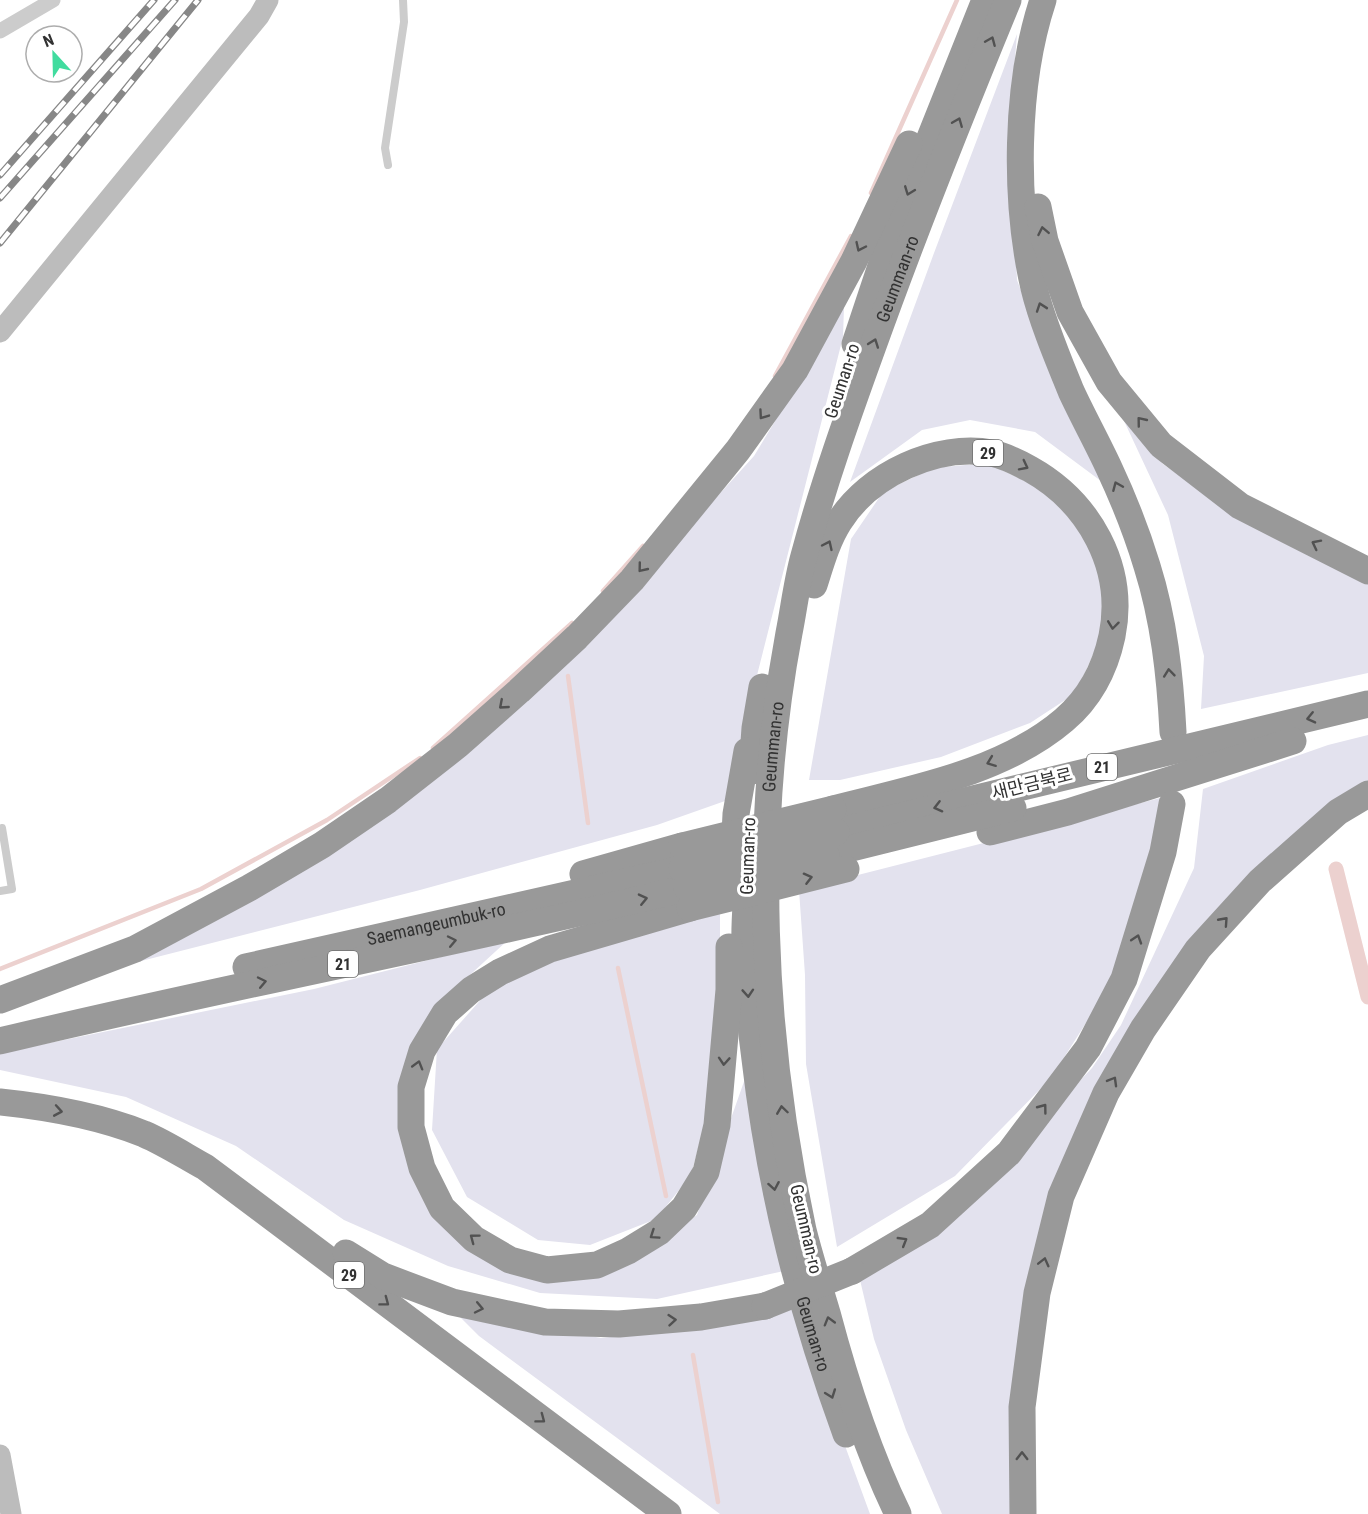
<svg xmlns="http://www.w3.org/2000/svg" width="1368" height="1514" viewBox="0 0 1368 1514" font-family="'Roboto Condensed','Noto Sans KR',sans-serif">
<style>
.green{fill:#e3e2ee}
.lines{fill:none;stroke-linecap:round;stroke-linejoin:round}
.stream{stroke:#ecd1cf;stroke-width:4.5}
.canal{stroke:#ecd1cf;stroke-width:15}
.lane{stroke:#ccc;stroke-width:8}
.street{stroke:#ccc;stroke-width:15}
.secondary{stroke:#bcbcbc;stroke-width:21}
.highway{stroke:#999;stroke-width:27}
.rail-casing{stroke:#878787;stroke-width:7}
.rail{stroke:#fff;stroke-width:4.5;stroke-dasharray:14;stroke-linecap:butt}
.highway-bridge{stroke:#999;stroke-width:27}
.oneway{stroke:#515151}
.labels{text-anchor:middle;stroke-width:6;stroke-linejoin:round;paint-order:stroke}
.shield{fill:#fff;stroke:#707070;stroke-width:1.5}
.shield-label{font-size:16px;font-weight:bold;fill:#323232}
.street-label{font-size:18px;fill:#323232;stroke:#fff}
</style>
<rect width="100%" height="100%" fill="#fff"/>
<path class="green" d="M1017,34l-7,86 7,160 43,114 49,93 -74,-55 -65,-12 -48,10 -72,52 84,-229z
M844,307l-1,30 -118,464 -68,24 -237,65 -318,81 237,-123 220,-177 195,-215z
M1118,408l45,56 27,19 178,86v104l-167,36 3,-53 -36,-141z
M987,463l59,28 42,49 17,54 -5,45 -24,54 -46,30 -89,34 -101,23h-31l42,-241 32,-47 50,-24z
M1368,735v51l-217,216 -126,294 -8,218h-75l-36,-84 -32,-91 -14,-59 78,-50 154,-162 29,-43 73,-157 9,-79 125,-44z
M1164,797l-21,81 -31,104 -61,96 -96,98 -118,71 -31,-183 -1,-89 -6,-85z
M720,913v45l-8,138 -21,79 -35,44 -66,26 -52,-5 -71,-43 -35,-67 5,-81 56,-63 103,-43z
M508,940l-73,67 -37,80 8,73 32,56 91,60 115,-23 53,-38 50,-142 37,198 -127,28 -117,-6 -92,-27 -104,-46 -108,-74 -110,-49 -126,-27v-17l314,-64z
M793,1304l77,210h-150l-241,-178 -26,-26 148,28 139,-16z"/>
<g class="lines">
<path class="stream" d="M871,193l86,-193
M775,376l76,-140
M603,591l40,-45
M568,676l20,147
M433,748l139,-125
M618,968l48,228
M0,969l201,-80 126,-69 93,-62
M693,1355l25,147"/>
<path class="canal" d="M1336,869l32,128"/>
<path class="lane" d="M388,165l-3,-17 19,-126 -1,-22
M0,891l12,-2 -10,-61"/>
<path class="street" d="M0,31l53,-31"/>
<path class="secondary" d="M0,332l259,-316 9,-16
M0,1455l11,59"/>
<g class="highway">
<path d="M1043,0c-28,85 -29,201 -9,288 8,33 24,71 37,103 12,26 26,51 38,77 15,32 28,65 38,98 17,54 23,109 26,166"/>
<path d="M1038,207l7,34 25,71 39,70 52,63 79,61 128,65"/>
<path d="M855,344l37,-111 93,-233"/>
<path d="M814,585c7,-22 13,-44 25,-63 30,-48 98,-79 153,-69 13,3 27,10 38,16 59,33 96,98 82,167 -7,33 -22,62 -48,84 -62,53 -154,69 -231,89"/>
<path d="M752,771l3,-43 7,-41"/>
<path d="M836,832l532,-128"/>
<path d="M990,832l78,-20 225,-71"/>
<path d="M840,851l173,-43"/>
<path d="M734,855l2,-41 11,-63"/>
<path id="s1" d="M748,873c-1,24 -4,48 -3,72 1,38 5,76 10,114 15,131 46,251 91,375"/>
<path d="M583,874l99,-28"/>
<path d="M690,908l-140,41 -50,23 -29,18 -26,23 -23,38 -11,36v40l11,41 20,40 32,31 36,21 37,10 50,-5 31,-14 31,-19 25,-24 22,-36 11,-47 12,-135v-43"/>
<path id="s2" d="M246,967l436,-98"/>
<path d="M0,1000l135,-51 114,-61 73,-43 66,-45 70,-55 61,-54 58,-54 55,-57 106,-130 57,-80 59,-109 55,-117"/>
<path d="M0,1041c228,-55 459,-98 687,-153"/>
<path d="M0,1102c48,5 99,14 144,32 21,9 41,22 61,33l463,347"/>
<path d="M346,1253l37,23 69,26 93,20 74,2 82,-7 64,-11"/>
<path d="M852,1271l78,-46 79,-72 79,-105 36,-69 39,-127 9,-48"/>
<path id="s3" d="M898,1514c-31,-64 -53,-133 -71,-201 -8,-27 -17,-55 -24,-83 -42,-194 -51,-401 -14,-597 5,-25 8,-52 15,-77 19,-71 44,-141 69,-210 42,-117 88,-232 135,-346"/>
<path d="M1023,1514l-1,-107 15,-114 24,-97 45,-103 37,-64 55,-80 62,-68 78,-69 30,-18"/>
</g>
<defs>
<path id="rail" d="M0,175l154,-175
M0,198l175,-198
M0,243l198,-243"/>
</defs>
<use href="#rail" class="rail-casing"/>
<use href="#rail" class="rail"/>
<path class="highway-bridge" d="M682,846l151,-37
M682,869l154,-37
M687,888l139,-33
M690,908l156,-39
M765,1306l87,-35"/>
</g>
<defs><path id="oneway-chevron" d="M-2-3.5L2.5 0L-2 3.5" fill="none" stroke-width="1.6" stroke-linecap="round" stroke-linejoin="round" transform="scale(1.5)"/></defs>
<g class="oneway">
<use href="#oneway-chevron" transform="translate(991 41) rotate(-67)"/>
<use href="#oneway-chevron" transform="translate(958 122) rotate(-68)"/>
<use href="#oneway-chevron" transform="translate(909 191) rotate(111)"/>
<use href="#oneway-chevron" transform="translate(1043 231) rotate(-101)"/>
<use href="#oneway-chevron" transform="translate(860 247) rotate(115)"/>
<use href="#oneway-chevron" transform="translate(1041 307) rotate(-109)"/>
<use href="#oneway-chevron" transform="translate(874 343) rotate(-70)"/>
<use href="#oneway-chevron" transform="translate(763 415) rotate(125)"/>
<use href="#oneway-chevron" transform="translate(1141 421) rotate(-129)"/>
<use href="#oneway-chevron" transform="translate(1024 466) rotate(27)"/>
<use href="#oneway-chevron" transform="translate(1117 486) rotate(-113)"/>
<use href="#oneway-chevron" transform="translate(1316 544) rotate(-153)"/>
<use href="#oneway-chevron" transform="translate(828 545) rotate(-65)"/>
<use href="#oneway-chevron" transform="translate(642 568) rotate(129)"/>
<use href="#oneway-chevron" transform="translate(1113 625) rotate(97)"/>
<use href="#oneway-chevron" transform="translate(1169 673) rotate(-96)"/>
<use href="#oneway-chevron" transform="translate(503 705) rotate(139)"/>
<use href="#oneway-chevron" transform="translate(1311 718) rotate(167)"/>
<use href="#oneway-chevron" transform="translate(991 762) rotate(159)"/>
<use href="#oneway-chevron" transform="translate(938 807) rotate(166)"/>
<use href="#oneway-chevron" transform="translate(808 878) rotate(-14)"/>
<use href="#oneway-chevron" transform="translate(643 899) rotate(-13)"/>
<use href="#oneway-chevron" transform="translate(1224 921) rotate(-48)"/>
<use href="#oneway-chevron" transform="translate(1137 939) rotate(-72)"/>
<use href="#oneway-chevron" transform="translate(452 941) rotate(-12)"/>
<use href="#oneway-chevron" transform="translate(262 982) rotate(-12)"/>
<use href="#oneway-chevron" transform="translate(748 993) rotate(86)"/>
<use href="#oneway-chevron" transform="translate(724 1061) rotate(94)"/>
<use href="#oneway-chevron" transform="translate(418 1065) rotate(-74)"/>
<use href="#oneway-chevron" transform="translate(1113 1081) rotate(-60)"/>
<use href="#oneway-chevron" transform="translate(1043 1108) rotate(-53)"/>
<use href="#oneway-chevron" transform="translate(782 1110) rotate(-98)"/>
<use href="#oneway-chevron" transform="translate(58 1111) rotate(10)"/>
<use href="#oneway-chevron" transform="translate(774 1186) rotate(80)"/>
<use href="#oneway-chevron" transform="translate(654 1235) rotate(146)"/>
<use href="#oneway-chevron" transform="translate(474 1238) rotate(-143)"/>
<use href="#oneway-chevron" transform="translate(903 1241) rotate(-31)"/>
<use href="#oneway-chevron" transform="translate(1044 1262) rotate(-76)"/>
<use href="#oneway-chevron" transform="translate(385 1302) rotate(37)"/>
<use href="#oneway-chevron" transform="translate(479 1308) rotate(12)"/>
<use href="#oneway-chevron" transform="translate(672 1320) rotate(-5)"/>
<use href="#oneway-chevron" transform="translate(829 1321) rotate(-106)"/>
<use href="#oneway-chevron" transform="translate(831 1394) rotate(70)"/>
<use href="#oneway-chevron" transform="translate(541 1419) rotate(37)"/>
<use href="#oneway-chevron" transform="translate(1022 1456) rotate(-90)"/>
</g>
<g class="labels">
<g class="shield">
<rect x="973" y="440" width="30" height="26" rx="4.5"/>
<rect x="1087" y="754" width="30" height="26" rx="4.5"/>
<rect x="328" y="951" width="30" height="26" rx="4.5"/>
<rect x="334" y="1262" width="30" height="26" rx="4.5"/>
</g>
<g class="shield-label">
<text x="988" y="459">29</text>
<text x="1102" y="773">21</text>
<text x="343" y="970">21</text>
<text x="349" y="1281">29</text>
</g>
<g class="street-label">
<text dy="6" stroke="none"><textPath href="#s3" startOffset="1272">Geumman-ro</textPath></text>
<text transform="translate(842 381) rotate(-72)" y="6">Geuman-ro</text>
<text dy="6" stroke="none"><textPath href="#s3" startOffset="786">Geumman-ro</textPath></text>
<text transform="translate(1032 784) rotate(-14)" y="6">새만금북로</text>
<text transform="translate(748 856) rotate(-88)" y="6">Geuman-ro</text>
<text dy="6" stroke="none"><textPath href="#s2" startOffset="195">Saemangeumbuk-ro</textPath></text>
<text transform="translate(806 1229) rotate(77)" y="6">Geumman-ro</text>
<text dy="6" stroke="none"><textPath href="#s1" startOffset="468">Geuman-ro</textPath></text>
</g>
</g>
<g transform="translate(54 54) rotate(338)"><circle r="28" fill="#ffffff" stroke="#adadad" stroke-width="1.5"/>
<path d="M0-4.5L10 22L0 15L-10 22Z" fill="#41dc9f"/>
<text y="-9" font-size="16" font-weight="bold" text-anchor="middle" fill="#323232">N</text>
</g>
</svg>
